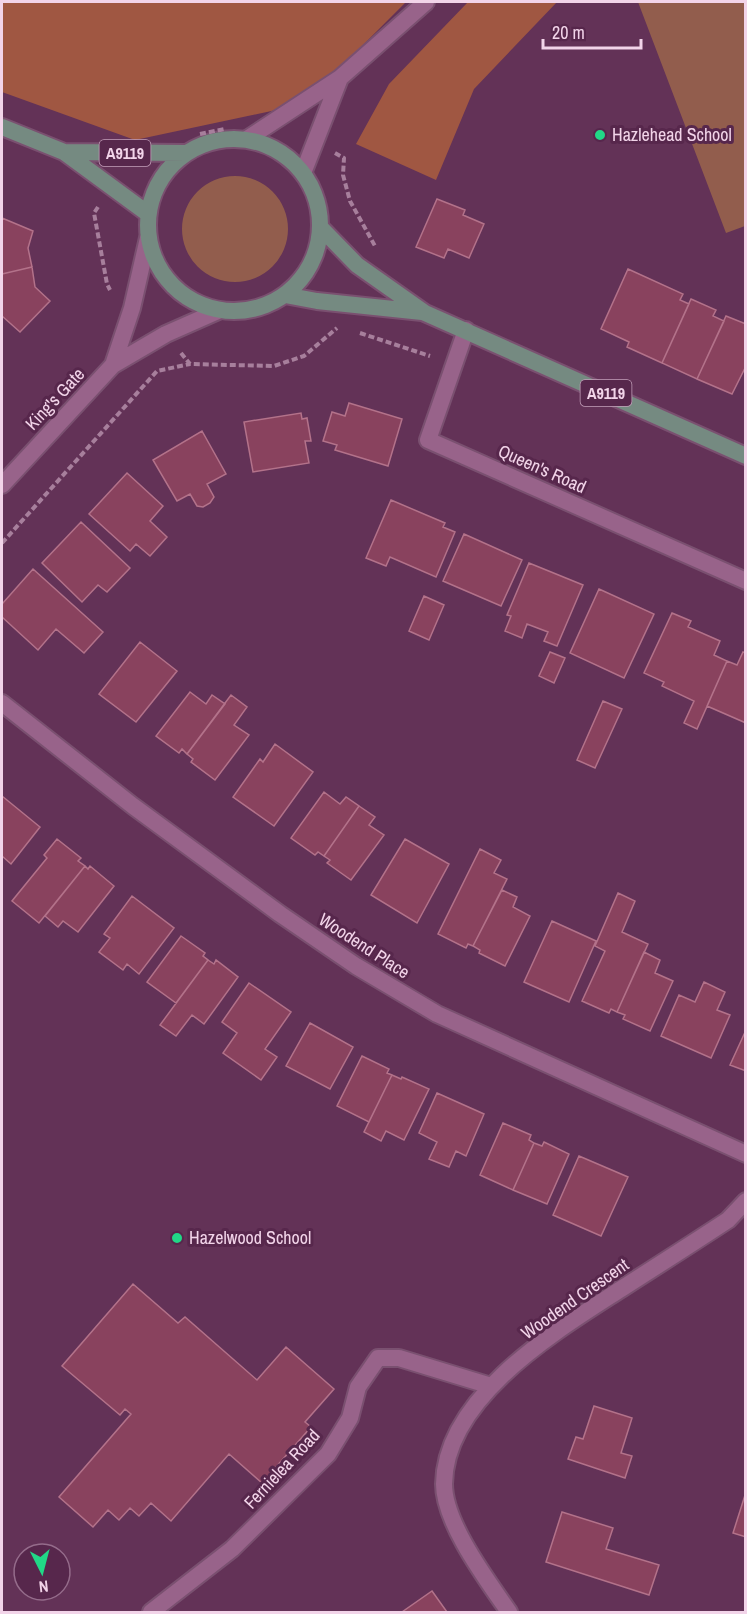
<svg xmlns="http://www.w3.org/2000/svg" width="747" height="1614" viewBox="0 0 747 1614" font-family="'Archivo Narrow',sans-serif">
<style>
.green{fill:#925d4d}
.forest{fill:#a05742}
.building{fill:#89425e;stroke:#b3728a;stroke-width:1.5}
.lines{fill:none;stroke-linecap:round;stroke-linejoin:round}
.minor-casing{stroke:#7a5070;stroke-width:20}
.tertiary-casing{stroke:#7a5070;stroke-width:20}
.primary-casing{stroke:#7a5070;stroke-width:20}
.path{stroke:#a77f9c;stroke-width:4;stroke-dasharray:6 3;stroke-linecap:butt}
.minor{stroke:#98638a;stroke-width:16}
.tertiary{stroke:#98638a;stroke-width:16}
.primary{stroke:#758a81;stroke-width:16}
.poi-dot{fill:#21d887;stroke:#57274c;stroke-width:2}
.labels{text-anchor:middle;stroke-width:6;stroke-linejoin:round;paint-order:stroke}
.shield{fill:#57274c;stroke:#c4a0ba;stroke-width:1.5}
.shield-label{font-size:16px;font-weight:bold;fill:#f2d4e9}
.poi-label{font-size:18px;fill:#f2d4e9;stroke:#57274c;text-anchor:start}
.street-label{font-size:18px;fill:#f2d4e9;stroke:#57274c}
</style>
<rect width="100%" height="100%" fill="#633257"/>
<path class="green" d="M638,2h107v224l-19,7z
M182 229a53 53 0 1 1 106 0a53 53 0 1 1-106 0Z"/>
<path class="forest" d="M2,2h404l-102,102 -169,36 -133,-48z
M468,2h89l-83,87 -38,91 -80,-36 33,-60z"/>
<path class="building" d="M437,199l28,11 -2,5 21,9 -15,34 -21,-9 -4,9 -28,-11z
M2,218l31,13 -5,17 4,19 -30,7z
M32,267l3,20 15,14 -30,31 -18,-16v-42z
M628,269l55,25 -3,6 9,4 -27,59 -35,-16 2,-5 -28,-13z
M691,299l25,11 -3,6 11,5 -27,58 -35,-16z
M726,316l20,8v42l-14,28 -35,-15z
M349,403l53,16 -14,47 -53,-16 2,-5 -14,-4 9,-29 13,4z
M301,413l1,6 5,-1 4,23h-6l4,22 -56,9 -9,-50z
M202,431l24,43 -19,10 7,13 -4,6 -7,4 -6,-1 -7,-12 -13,7 -24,-41z
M127,473l36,33 -13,15 17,16 -17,19 -14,-12 -6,7 -41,-37z
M391,500l54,23 -2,4 12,5 -19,45 -46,-20 -4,9 -20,-8z
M81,522l49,46 -23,24 -9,-7 -16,17 -40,-39z
M464,534l58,26 -21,46 -58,-25z
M529,563l54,22 -26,61 -13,-5 4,-9 -21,-8 -5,14 -17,-7 6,-15 -4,-1z
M33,569l70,63 -19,21 -28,-24 -18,21 -36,-33v-13z
M599,589l55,25 -30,64 -54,-25z
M424,596l20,9 -15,35 -20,-9z
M672,613l19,8 -3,6 32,14 -6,14 13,6 -30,68 -13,-6 10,-22 -32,-15 2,-4 -20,-9z
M140,642l37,29 -41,51 -37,-28z
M550,652l15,6 -11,25 -15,-7z
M743,652l3,1v70l-39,-17 20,-45 10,4z
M190,692l16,12 6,-9 13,9 -38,50 -5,-5 -3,4 -23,-17z
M231,695l16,12 -13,18 15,10 -34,45 -24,-18 2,-3 -6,-5z
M603,701l19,8 -27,59 -18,-8z
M275,744l38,28 -39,54 -41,-29 27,-38 3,3z
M324,792l16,12 6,-7 13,9 -35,50 -6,-4 -3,3 -24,-17z
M2,796l38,31 -29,37 -9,-8z
M359,806l16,11 -6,8 15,10 -33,45 -24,-17 3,-3 -6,-4z
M57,839l24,19 -3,3 7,5 -46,57 -27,-22 35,-43 -3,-3z
M405,839l44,25 -32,59 -46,-28z
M480,849l21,11 -7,13 13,6 -34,67 -5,-2 -2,4 -28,-14z
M85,866l3,3 2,-3 24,20 -36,46 -15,-11 -5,6 -13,-11z
M502,890l15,7 -4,10 17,9 -25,50 -26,-13 1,-3 -7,-4z
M618,893l17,8 -13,31 26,12 -31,68 -6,-3 -2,4 -27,-12 23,-50 -10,-5z
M132,896l42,32 -35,46 -12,-10 -4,6 -24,-18 11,-14 -6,-4z
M552,921l44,20 -27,61 -45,-20z
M181,936l24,17 -2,3 5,4 -32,43 -29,-21z
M644,952l16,8 -5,13 18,8 -23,50 -27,-12 2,-4 -8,-3z
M208,960l6,4 2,-4 22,17 -34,47 -12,-9 -16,21 -16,-11z
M704,982l21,10 -8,18 13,5 -19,43 -50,-22 18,-41 16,7z
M249,983l42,29 -26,37 12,8 -16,23 -38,-27 14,-20 -15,-11z
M310,1023l43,24 -23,42 -44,-23z
M746,1030v41l-16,-6z
M362,1056l27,13 -2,4 5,2 -23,47 -32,-16z
M392,1075l9,4 1,-2 27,12 -25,51 -18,-9 -5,10 -17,-9z
M437,1093l47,21 -18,42 -10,-5 -7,16 -20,-8 8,-17 -18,-9z
M503,1123l28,12 -2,5 5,3 -21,47 -33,-15z
M544,1142l25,12 -22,50 -34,-14 21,-47 8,3z
M579,1156l49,21 -27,59 -48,-21z
M133,1284l45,39 7,-6 72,63 29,-33 48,42 -29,33 6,5 -49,56 -33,-29 -58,67 -20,-18 -12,13 -9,-8 -11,12 -11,-10 -15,17 -34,-30 72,-83 -6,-5 -5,6 -58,-49z
M594,1406l38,12 -11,35 11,3 -7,22 -57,-19 8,-22 7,2z
M746,1492v45l-13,-4z
M562,1512l51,16 -7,21 53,16 -10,30 -103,-33z
M432,1591l15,21h-45z"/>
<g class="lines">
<defs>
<path id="minor" d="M247,139l93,-61 86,-76
M303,173l37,-95
M466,330l-38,110 318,141
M2,703l131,103 147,108 76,52 81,48 309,140
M151,1612l81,-63 96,-95 22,-36 8,-31 20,-29h21l92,28
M509,1612c-22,-32 -65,-89 -65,-128 1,-87 112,-153 177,-195 36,-23 72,-46 107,-69l18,-19"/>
<path id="tertiary" d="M113,365l19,-57 16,-70
M2,485l111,-120 53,-31 52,-23"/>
<path id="primary" d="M2,127l62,25 83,61
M148 225a86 86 0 1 1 172 0a86 86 0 1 1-172 0Z
M64,152l122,1
M321,228l36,37 68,48 321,143
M285,295l32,6 105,11"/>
</defs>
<use href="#minor" class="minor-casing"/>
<use href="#tertiary" class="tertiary-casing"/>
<use href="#primary" class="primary-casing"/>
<path class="path" d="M200,134l25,-5
M335,153l9,5 -1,17 7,26 25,45
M98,207l-4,6 13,71 3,6
M360,333l70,23
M181,353l9,11 84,2 30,-10 33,-28
M2,543l155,-172 33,-7"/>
<use href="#minor" class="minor"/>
<use href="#tertiary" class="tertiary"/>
<use href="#primary" class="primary"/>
</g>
<g class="poi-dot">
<circle cx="600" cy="135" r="6"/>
<circle cx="177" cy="1238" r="6"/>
</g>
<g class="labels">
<g class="shield">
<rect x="99.5" y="140" width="51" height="26" rx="4.5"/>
<rect x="580.5" y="380" width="51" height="26" rx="4.5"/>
</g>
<g class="shield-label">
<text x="125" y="159">A9119</text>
<text x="606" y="399">A9119</text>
</g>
<g class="poi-label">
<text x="612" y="141">Hazlehead School</text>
<text x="189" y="1244">Hazelwood School</text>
</g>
<g class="street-label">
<text transform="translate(55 399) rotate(-47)" y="6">King's Gate</text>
<text transform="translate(542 469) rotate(24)" y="6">Queen's Road</text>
<text transform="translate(364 946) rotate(33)" y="6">Woodend Place</text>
<text transform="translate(575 1299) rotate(-35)" y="6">Woodend Crescent</text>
<text transform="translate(282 1469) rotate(-47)" y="6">Fernielea Road</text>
</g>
</g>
<rect width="747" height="1614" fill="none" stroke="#f2d4e9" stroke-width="6"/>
<g transform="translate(42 1572) rotate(174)"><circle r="28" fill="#57274c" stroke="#956c8b" stroke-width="1.5"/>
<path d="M0-4.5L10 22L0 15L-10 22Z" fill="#21d887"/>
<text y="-9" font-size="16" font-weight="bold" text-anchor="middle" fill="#f2d4e9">N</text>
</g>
<path d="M543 39v9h98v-9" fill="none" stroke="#f2d4e9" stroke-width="3"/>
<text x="552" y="39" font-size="18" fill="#f2d4e9" stroke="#57274c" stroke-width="4.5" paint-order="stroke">20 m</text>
</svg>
